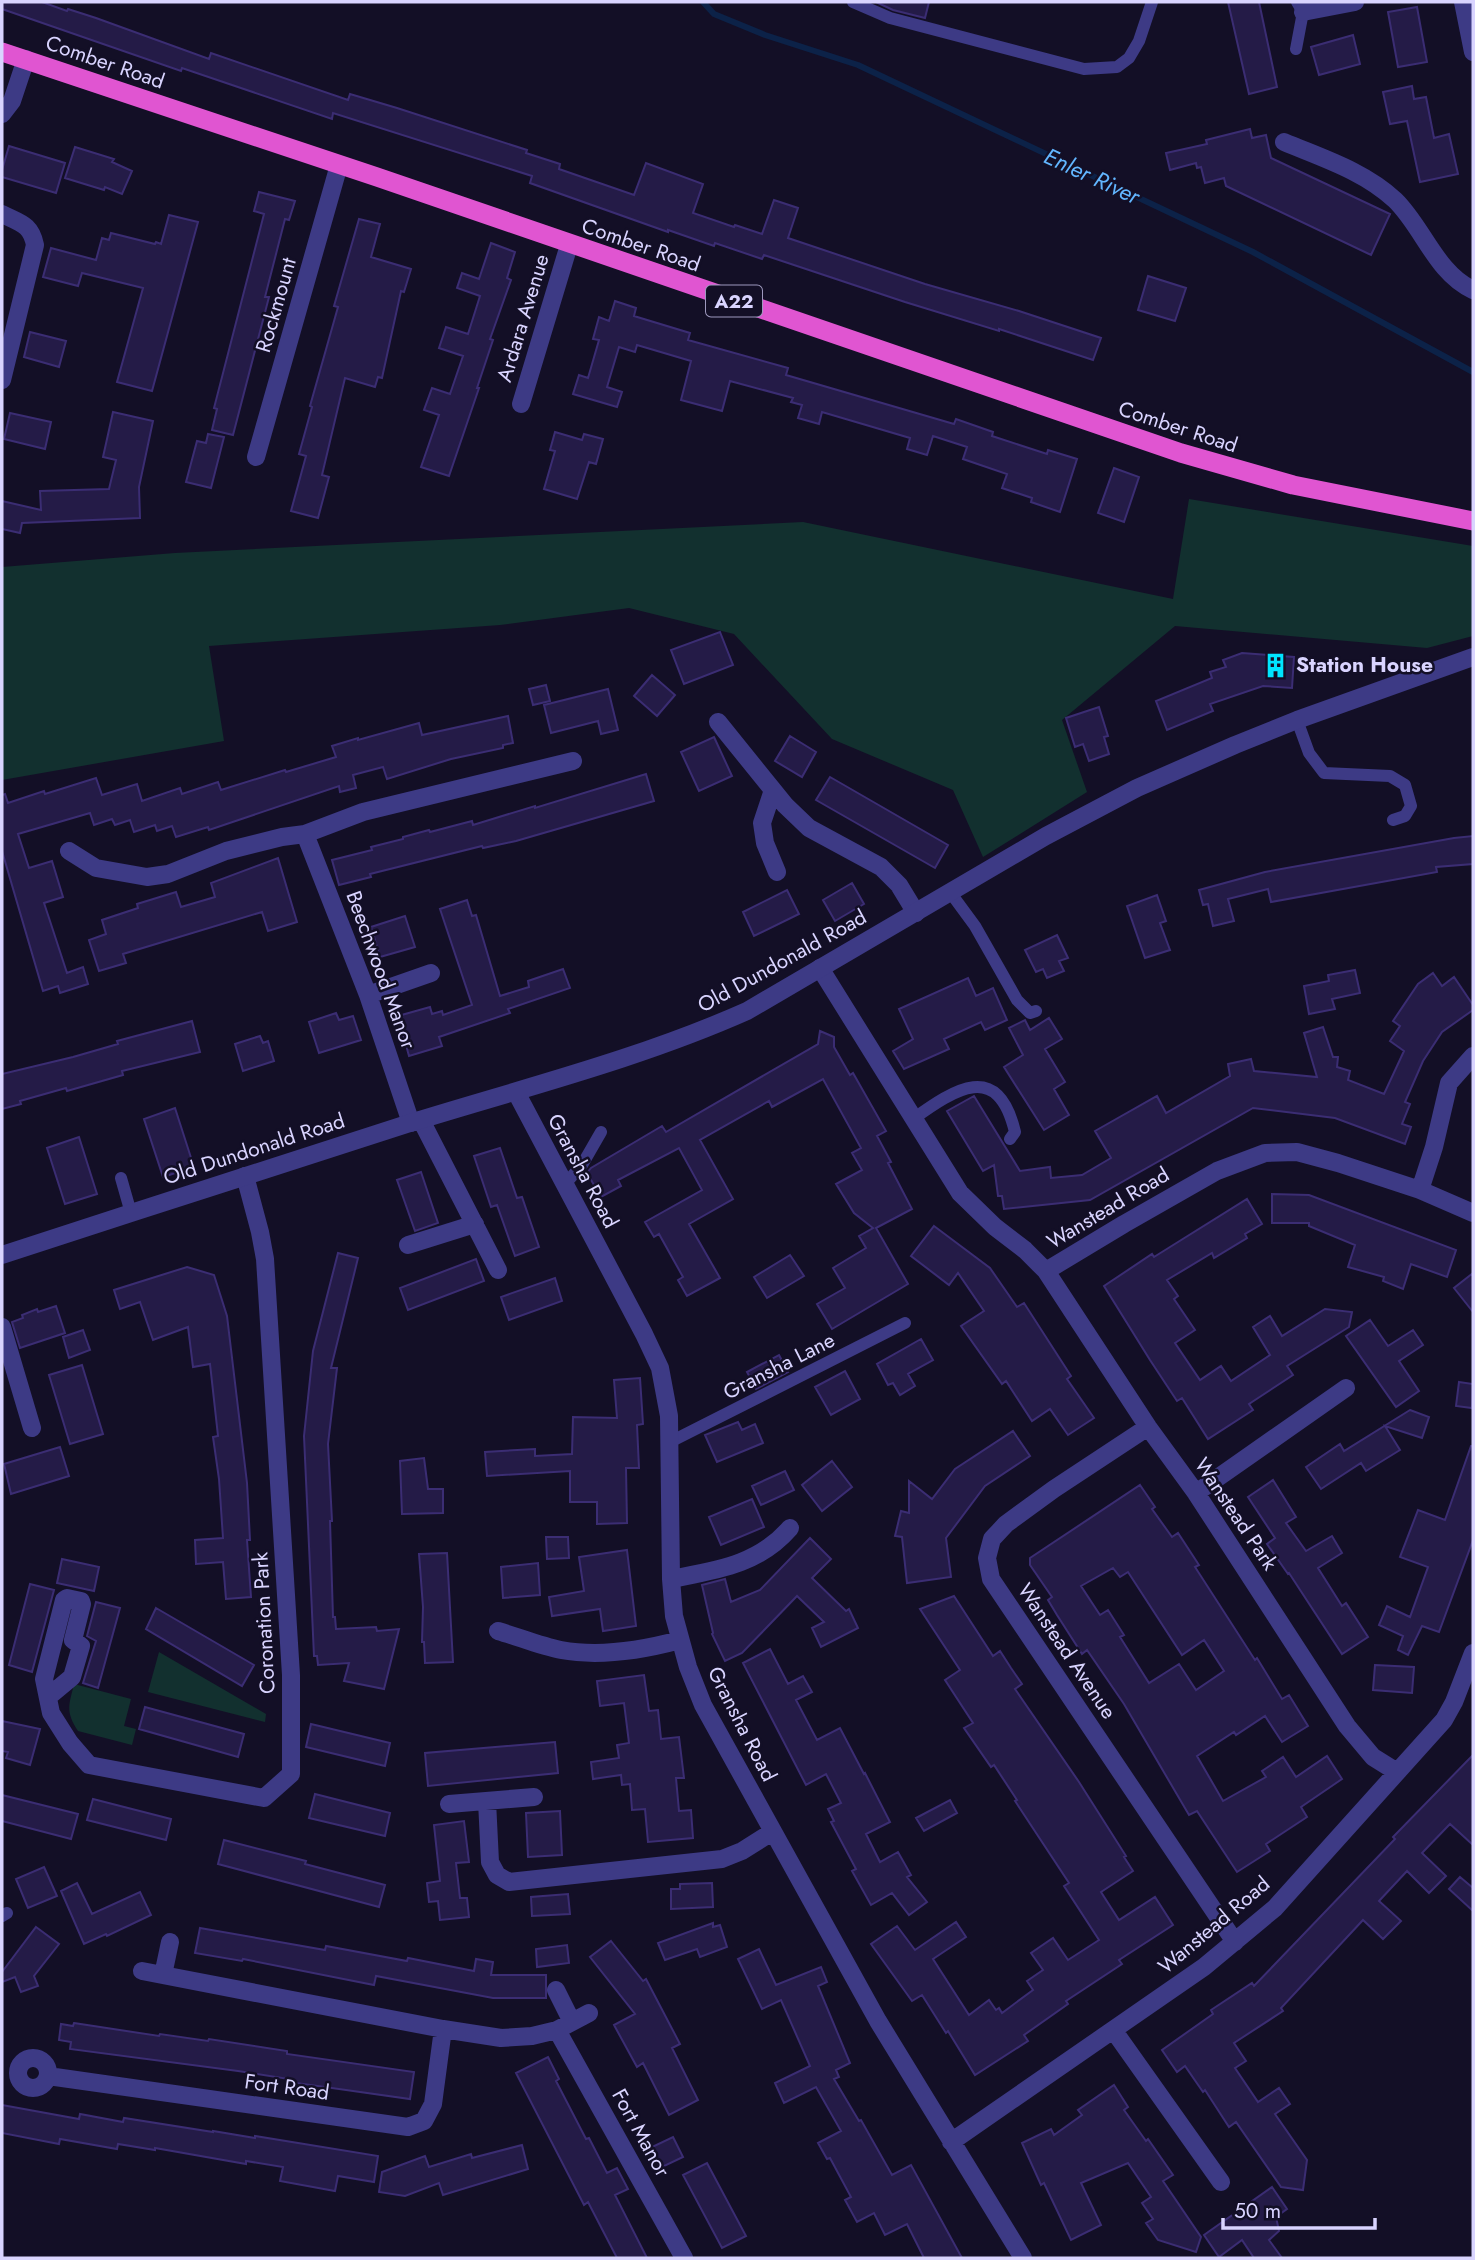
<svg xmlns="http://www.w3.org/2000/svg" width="1475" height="2260" viewBox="0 0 1475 2260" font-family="Jost,sans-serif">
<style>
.green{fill:#12302f}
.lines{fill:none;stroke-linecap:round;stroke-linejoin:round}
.stream{stroke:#0c2248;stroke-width:6}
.building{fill:#241b47;stroke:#3b2d73;stroke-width:2;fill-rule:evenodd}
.service{stroke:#3d3a85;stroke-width:12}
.minor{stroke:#3d3a85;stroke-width:18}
.tertiary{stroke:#3d3a85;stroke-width:18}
.trunk{stroke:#e055d1;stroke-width:19}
.labels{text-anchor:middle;stroke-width:5;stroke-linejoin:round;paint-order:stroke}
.shield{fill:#130f26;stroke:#9e99be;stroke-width:2}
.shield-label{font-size:19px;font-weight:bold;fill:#d9d4ff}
.street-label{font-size:21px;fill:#d9d4ff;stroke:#130f26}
.poi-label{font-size:21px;font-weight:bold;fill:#d9d4ff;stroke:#130f26;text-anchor:start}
.water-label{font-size:23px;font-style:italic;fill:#62b6ff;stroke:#130f26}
</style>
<rect width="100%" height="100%" fill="#130f26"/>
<path class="green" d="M1189,499l284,47v90l-46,12 -252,-22 -113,94 25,72 -104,65 -30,-67 -121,-51 -98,-105 -105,-26 -129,17 -291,21 15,95 -222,39v-213l173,-14 628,-31 370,77z
M159,1652l107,62 -1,8 -117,-30z
M74,1684l57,15 -7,27 12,3 -4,16 -54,-14c-13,-20 -9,-26 -4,-47z"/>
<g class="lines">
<path class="stream" d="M703,2l11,12 51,21 93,30 395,187 220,120"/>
</g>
<path class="building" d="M2,2h40l25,9 1,-2 28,9 113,41 2,-6 137,47 2,-6 47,14 130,42 -1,3 34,11 -1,5 75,26 12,-32 57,21 -10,29 41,14 1,-2 27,9 12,-34 24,8 -10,30 137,46 94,27 82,27 -8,22 -94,-31v2l-94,-29 -141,-47 -2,4 -47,-16 -1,3 -46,-16v2l-138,-49 2,-7 -199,-63 -1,6 -150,-51 -1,3 -179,-62z
M876,2h53l-4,16 -32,-8z
M1228,2h31l18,85 -28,7z
M1417,7l10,55 -29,5 -10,-55z
M1353,35l7,29 -41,11 -8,-28z
M1412,86l2,13 12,-2 8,41 15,-4 9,40 -38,8 -13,-61 -17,3 -7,-32z
M1250,129l2,9 14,-3 5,23 119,56 -19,41 -145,-69 -2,-8 -19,5 -4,-16 -4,1 -1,-5 -26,7 -4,-17 41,-9 -1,-4z
M9,146l56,17 -9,30 -54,-16v-7z
M75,147l39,12 -2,3 20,9 -10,23 -17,-7 -1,3 -39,-12z
M259,192l36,9 -6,19 -4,-1 -20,78h4l-36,138 -21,-5 5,-21 -3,-1 50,-194 -10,-3z
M169,215l29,7 -46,169 -35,-9 26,-94 -61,-15 -4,13 -35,-9 8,-29 45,12 6,-22 7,2 2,-7 44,11 1,-2 5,2z
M359,219l21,5 -9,33 40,12 -7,23 -3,-1 -19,87 -4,-1 -3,10 -30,-9 -23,97 7,2 -11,41 -27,-7 15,-55 -7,-2 13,-47 -2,-1 28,-99 -4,-1z
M491,243l24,9 -8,26 4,2 -21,59 3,1 -16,48h2l-30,88 -28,-9 18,-52 -15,-5 8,-22 18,6 13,-38 -24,-8 7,-21 22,7 12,-38 -23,-8 5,-15 17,6z
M1148,276l38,12 -11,33 -37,-11z
M615,301l21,7 -2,8 56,17 -2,7 100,28 -2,7 168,49 2,-5 37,13 -1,4 55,18 1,-4 29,9 -17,53 -29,-10 1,-4 -30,-10 5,-14 -44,-15 4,-12 -34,-11 -6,19 -20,-6 3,-11 -88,-26 -3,12 -21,-6 4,-13 -11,-3 2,-4 -63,-17 -8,30 -41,-11 10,-39 -54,-16 -2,7 -16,-5 -12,40 15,5 -5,15 -44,-13 6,-19 9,3 11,-38 -6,-1 6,-22 10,4z
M30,332l36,9 -7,26 -35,-10z
M113,412l40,9 -14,66 1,31 -118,5 -2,10 -18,-4v-28l39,9 -1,-19 69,-2 7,-29 -13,-3z
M10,413l41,9 -6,27 -41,-10z
M555,432l27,8 2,-6 19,5 -7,25 -7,-2 -12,37 -33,-10 11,-38 -5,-1z
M208,434l16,3 -13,51 -25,-6 11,-41 9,2z
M1114,468l25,9 -15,45 -26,-9z
M720,632l13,33 -49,19 -13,-34z
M1242,653l52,4 -2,31 -29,-2 -53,18 3,7 -46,19 -11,-29 56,-23 -2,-6 16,-5 -3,-7z
M652,675l23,20 -18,21 -23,-20z
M546,685l4,16 -17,4 -4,-16z
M608,689l10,41 -17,4 -3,-13 -47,12 -7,-28z
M1099,707l9,29 -4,1 5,17 -20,7 -6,-17 -8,3 -9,-29z
M508,716l5,27 -10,2v3l-52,11 -64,20 -4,-12 -30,8 3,13 -16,4 -1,-6 -130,44 -1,-3 -32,10 -4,-11 -15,5 -2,-6 -21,7 -4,-12 -15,5 -3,-6 -18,6 -4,-12 -72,21 11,34 23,-7 11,36 -19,6 5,15 18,55 16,-6 5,17 -28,9 -2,-7 -15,5 -41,-140v-56l3,-1 3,9 36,-12 1,3 51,-16 6,17 35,-11 5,17 38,-13 2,6 36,-12 3,8 64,-20 1,2 50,-15 -4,-11 26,-8v2l61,-17 3,12z
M790,736l26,16 -14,25 -27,-16z
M714,737l18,39 -33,15 -18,-39z
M646,774l8,27 -138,40 -33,7 -1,-2 -112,28 1,3 -32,8 -7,-25 40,-10 -1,-3 32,-8v-2l26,-7 1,2 42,-11 1,4 62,-19v2z
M830,777l118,68 -13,23 -119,-68z
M1473,836v28l-37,3 1,5 -166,30 -3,-13 -40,10 6,22 -21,5 -5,-22 -5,1 -4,-15 66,-18 189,-34z
M278,858l19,64 -29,9 -6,-19 -139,42 3,9 -27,8 -10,-31 17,-6 -4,-14 36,-12 -1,-4 39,-12 5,15 34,-10 -4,-14z
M852,883l12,21 -29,17 -12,-21z
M787,890l12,24 -45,22 -11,-24z
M1157,895l9,26 -6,2 10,27 -25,8 -18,-52z
M467,900l5,16 4,-1 24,81 29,-9 -1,-6 35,-12 7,19 -62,21 2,4 -71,24 3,9 -33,10 -11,-40 32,-9 2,7 10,-3 1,4 29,-10 -32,-96z
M405,916l10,31 -35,10 -9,-30z
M1057,935l11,23 -9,3 5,10 -17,7 -4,-9 -7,3 -11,-22z
M1355,970l5,23 -28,6 3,10 -26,5 -5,-28 25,-5 -1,-6z
M1433,973l9,13 12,-9 19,28v5l-31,22 -19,29 -18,41 5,2 -8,20 9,3 -6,17 -70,-26 -82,-10 -163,92 -86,9 -2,-13h-4l-4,-31 -11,6 -36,-60 27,-15 46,75 30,-4 1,11 31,-3 29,-17 -16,-27 62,-35 9,17 64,-37 -2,-12 23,-5 3,12 63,6 -13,-44 19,-6 10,30h5l-1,10 13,4 -2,9 36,14 20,-43 -14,-10 10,-15 -7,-5 25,-37z
M968,978l8,18 17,-8 14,32 -22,10 -4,-8 -37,17 5,10 -45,20 -11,-18 20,-12 -14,-30z
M336,1013l3,7 14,-4 8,24 -42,13 -10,-31z
M1049,1018l13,21 -17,10 20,33 -11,7 15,26 -25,15 -40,-63 19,-12 -14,-27 16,-8 5,10z
M192,1021l8,31 -78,19 1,4 -56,16 -1,-3 -46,13 1,3 -19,5v-35l71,-17 45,-13 -1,-3z
M820,1031l14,6v10l16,28 3,-2 33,58 -9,5 14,26 -3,1 24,46 -36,19 32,56 -76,45 -15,-25 28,-16 -12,-20 33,-20 -7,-12 14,-8 -19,-15 -18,-29 26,-14 -10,-17 9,-5 -38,-69 -51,28 -3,-6 -69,39 33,59 -44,25 31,54 -33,18 -9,-16 5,-3 -24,-43 -5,3 -9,-15 57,-32 -23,-42 -61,32 3,6 -20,11 -14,-24 4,-5 71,-42 4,6 152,-88z
M260,1036l3,7 5,-2 6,20 -31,10 -8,-27z
M175,1108l19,59 -31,10 -19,-58z
M79,1137l18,57 -32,10 -18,-56z
M500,1148l17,50 5,-1 17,50 -24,9 -18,-51 -6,2 -17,-51z
M421,1172l17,51 -23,8 -18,-51z
M1272,1194l37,1 147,55 -9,27 -36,-13 -8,25 -20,-8 1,-4 -36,-10 7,-22 -46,-19v-3h-37z
M1247,1199l15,25 -17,10 2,4 -33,20 -2,-5 -45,27 11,16 -4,3 21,31 -20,13 25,37 21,-14 10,15 39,-26 -17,-28 17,-11 12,20 43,-27 27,3 -3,15 -62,39 6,9 -44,29 4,6 -45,29 -26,-41 -5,3 -27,-41 -46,-74 48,-32 2,3z
M934,1226l56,42 27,39 7,-4 47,73 -4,3 27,39 -26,17 -18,-26 -18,12 -26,-40 -4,3 -41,-58 23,-15 -26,-38 -9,12 -38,-29z
M338,1253l20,5 -27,110h6l-9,76 4,77h-2l3,96h2l1,12 40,-2 1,4 22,-2 -15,60 -40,-8 5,-18 -31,2 -1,-9h-3l-10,-220 9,-85z
M790,1255l14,21 -37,22 -13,-21z
M476,1259l8,22 -76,29 -8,-22z
M187,1267l27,8 13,41 20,167 3,57h-3l4,57 -25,2 -3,-37 -27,2 -1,-24 28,-2 -4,-59 -6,-42 5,-1 -8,-72 -17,3 -5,-40 -35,13 -13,-38 -20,7 -6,-19z
M1473,1273v39l-19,-24z
M555,1278l7,23 -53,19 -8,-23z
M56,1306l9,27 -45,15 -8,-26 11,-4 -1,-3 15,-6 1,3z
M1370,1320l18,26 25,-16 10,15 -24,16 20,30 -23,16 -50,-71z
M83,1330l7,20 -21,8 -6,-21z
M921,1339l12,21 -25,14 7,12 -15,9 -7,-12 -5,2 -11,-21z
M779,1355l9,17 -32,17 -9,-17z
M82,1365l21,69 -33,10 -21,-69z
M845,1371l15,28 -29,16 -16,-28z
M640,1378l3,46 -6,1 2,43h-13l1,55 -30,1v-22h-27v-31l-83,5 -2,-24 50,-3v7l37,-2 1,-37 44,1 -3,-38z
M1459,1382l14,2 -1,24 -16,-2z
M1410,1410l19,7 -7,21 -37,-12 15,24 -34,21 -5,-8 -40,26 -15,-22 34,-23 4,7z
M738,1422l4,8 13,-6 8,19 -46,19 -12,-27z
M1013,1431l17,25 -45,30 -39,52 5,39 -44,6 -5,-46 -7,-1 6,-25 8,2v-32l23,18 23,-30z
M1471,1446h2v94l-34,92 -17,-6 -14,29 -10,-5 5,-14 -24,-11 8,-19 23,11 18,-50 -28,-10 18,-47 27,10z
M60,1447l9,29 -58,18 -7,-30z
M424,1458l4,31h15v24l-41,1 -2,-53z
M832,1461l20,26 -30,24 -20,-26z
M785,1471l9,19 -33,15 -9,-19z
M1273,1480l23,37 -10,6 20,28 26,-15 10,17 -24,15 24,38 4,-3 22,34 -26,17 -53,-81 -1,1 -21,-30 8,-6 -27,-41z
M1140,1485l15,22 -3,2 20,28 6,-4 21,32 -4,2 60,93 2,-2 25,41 7,-4 19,31 -26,16 -17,-26 -29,19 -2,-3 -37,24 26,45 43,-24 -4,-6 21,-14 13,20 31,-21 15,23 -41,28 6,10 -41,27 4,7 -33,21 -40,-61 -8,4 -65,-111 -37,-54 -5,4 -25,-39 -9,-15 4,-3 -22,-32v-7zM1113,1568l7,9 8,-5 54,83 22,-15 20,31 -28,19 -17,-26 -30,19 -29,-46 4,-2 -16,-25 -8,5 -19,-29z
M752,1499l12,28 -43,18 -12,-28z
M546,1537h22l1,21 -22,1z
M810,1538l21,21 -19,19 34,33 3,-2 9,19 -37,19 -9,-19 12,-6 -27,-26 -55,57 -17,8 -13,-27 1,-1 -11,-48 23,-6 6,23 29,-12z
M627,1550l9,76 -33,5 -3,-22 -48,7 -3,-19 35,-6 -5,-34z
M447,1553l6,109 -28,1 -1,-21h-2l1,-35 -4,-53z
M62,1559l37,8 -5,24 -37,-8z
M538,1563l2,32 -37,3 -2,-31z
M30,1584l24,6 -22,82 -23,-7z
M954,1596l39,60 7,-5 11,17 11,16 -7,5 64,93 47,74 -2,1 9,14 -32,21 18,28 36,-23 18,28 -54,35 3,4 -56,37 2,3 -44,31 4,6 -53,34 -27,-44 -2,2 -24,-38 -10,6 -41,-57 26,-18 18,24 41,-28 10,15 -33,22 36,56 20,-15 7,10 3,-2 3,5 31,-23 -6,-9 16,-11 -12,-17 22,-15 15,22 31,-20 -35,-54 5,-3 -54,-82 2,-1 -23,-35 -3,2 -27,-39 9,-5 -28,-43 15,-10 -40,-61z
M96,1602l24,6 -22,80 -15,-5 13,-42 -9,-5z
M156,1608l98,57 -12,21 -96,-57z
M770,1649l18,35 15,-8 9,16 -16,8 21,40 23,-12 24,46 1,-1 25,49 -24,12 14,28 18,-10 13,23 -4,2 20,25 -18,13 -17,-22 -21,12 -19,-34 4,-2 -25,-47 3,-1 -6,-12 13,-6 -15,-29 -20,11 -63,-122z
M1375,1665l39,2 -2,26 -39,-3z
M644,1675l5,36 9,-1 3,29 18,-2 5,41h-8l3,33 12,-1 2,28 -45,4 -3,-33 -13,1 -2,-26 -8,1 -1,-10 -28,4 -2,-17 28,-4 -2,-13 12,-2 -5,-40 -24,3 -3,-25z
M145,1707l99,27 -6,23 -99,-28z
M2,1721l38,8 -10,36 -24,-7 2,-6 -6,-1z
M311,1724l79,19 -5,23 -79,-19z
M555,1742l3,31 -130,13 -3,-33z
M1473,1755v90l-23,-21 -28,29 24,23 -17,17 -22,-22 -28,30 22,20 -18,18 -20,-19 -82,88 2,3 -49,32 12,18 -11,7 23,34 21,-14 11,16 -15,10 32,46 -4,30 -22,-3 -45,-65 -7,5 -24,-37 -2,2 -18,-26 -8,6 -15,-22 51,-36 -2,-4 41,-27 2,3 141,-147 -2,-2z
M315,1794l75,19 -5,23 -76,-18z
M2,1795l76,19 -7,25 -69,-18z
M93,1799l78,20 -5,21 -79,-20z
M950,1800l7,13 -33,18 -8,-13z
M560,1811l2,44 -34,2 -2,-44z
M464,1821l5,41 -13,1 4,35h7l2,19 -29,3 -2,-19 -9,1 -2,-19 13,-2 -6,-56z
M224,1840l82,21 -1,3 80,21 -6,22 -161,-43z
M44,1867l13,29 -29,12 -12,-29z
M1460,1877l13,11v23l-24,-22z
M77,1883l15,31 48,-22 11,23 -44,21 -1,-2 -22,10 -23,-53z
M712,1883l1,24 -42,2v-20h9v-5z
M568,1894l2,20 -38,2 -1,-19z
M713,1923v4l7,-2 7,22 -27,10 -3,-8 -32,11 -7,-17z
M36,1927l23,17 -25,32 4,10 -17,6 -6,-15 -13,5v-10z
M200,1928l125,22 1,-4 81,15 1,-3 66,13 2,-12 17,3 -2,13h55v23h-53l-117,-22 -2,9 -131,-26 -1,2 -47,-8z
M611,1941l32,40 3,-2 34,65 -8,4 26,52 -29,15 -26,-52 -6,4 -23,-42 21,-11 -45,-57z
M567,1945l2,18 -32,4 -1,-18z
M759,1949l17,36 45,-18 6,15 -9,4 32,77 -14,7 3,7 -5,2 25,42 2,-1 31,55 19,-10 51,93h-38l-17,-34 -22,11 -11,-22 -17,9 -12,-22 6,-3 -21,-39 -3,1 -9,-16 23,-12 -25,-44 -32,16 -9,-20 35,-17 -29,-66 -19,9 -24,-50z
M74,2023l85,13 1,-2 48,7 1,-2 78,12v3l127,18 -4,27 -121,-17v-3l-51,-8 -168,-22 1,-7 -12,-2 2,-16 12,2z
M548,2057l11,22 -3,2 30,58 3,-1 18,35 10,-5 11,21 -13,6 32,63h-30l-29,-56 -4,3 -68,-132z
M1114,2085l14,22 -4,3 22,31 2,-2 25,36 -10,6 38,56 -5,15 -38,-12 -12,-17 7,-4 -11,-16 9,-6 -23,-34 -47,20 20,42 -30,15 -27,-57 -3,2 -19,-42 29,-14 3,6 28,-20 -4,-5z
M2,2105l77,14 1,-5 43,8 1,-4 89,14v-1l42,7v-2l123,20 -4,26 -36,-6 -3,15 -55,-10 3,-14 -37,-6v3l-91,-16v2l-37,-6 -1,5 -57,-10 -1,5 -57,-11z
M673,2137l10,20 -23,11 -10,-20z
M522,2145l6,24 -85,26 -4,-12 -34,13 -26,-4 3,-20 43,-16 4,11 42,-13 1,4z
M707,2163l39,73 -24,12 -39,-73z
M1272,2187l15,22 -11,8 3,14 -10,9 13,18h-28l-12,-18 -23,17 -15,-22z"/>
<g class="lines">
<path class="service" d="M853,2l37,16 194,51 33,-2 12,-9 10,-17 13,-39
M1296,49l7,-37 -6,-10
M1297,720l12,33 15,20 66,3 15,9 6,21 -6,10 -12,4
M950,892l25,34 42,74 13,13 6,-2
M913,1119c42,-30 85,-59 102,13l-5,7
M121,1178l10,35
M565,1184l17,-19 19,-33
M670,1442l235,-119
M2,1916l5,-3"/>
<path class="minor" d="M1303,12l52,-10
M2,114l10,-13 14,-42
M1284,142c38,16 80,29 111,58 28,27 41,73 78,90
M2,214c18,9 29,10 33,31l-33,135
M521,404l48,-159
M256,457l83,-292
M718,722l67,83 24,23 72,39 18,18 17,28
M773,790l-11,33 3,20 12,29
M69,851l27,17 51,9 21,-3 58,-23 56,-14 23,-3
M820,968l140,225 35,34 30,23 21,21 102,156 48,66 151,233 26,31 24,15
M368,995l63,-22
M516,1092l128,242 16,34 9,48 2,163 3,37 14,51 15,38 175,316 145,237
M421,1120l77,150
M411,1123l-43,-128 -63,-161 58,-22 210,-51
M1420,1190l14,-43 15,-64 24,-27
M408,1245l67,-21
M1046,1271l78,-47 93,-53 48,-18 32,-1 41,11 82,27 53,23
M2,1327l30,101
M1148,1427l-94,62 -48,35 -14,15 -5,19 4,21 244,363
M1196,1493l150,-105
M671,1579c46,-9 87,-14 119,-51
M498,1631c21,6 42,15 63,19 38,7 82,0 119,-10
M48,1697l24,-20 9,-31 -8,-6 9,-36 -1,-3 -14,-3 -3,2 -20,79 7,34 19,30 19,22 175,33 27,-24v-99l-26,-416 -5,-27 -15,-56
M487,1801l3,61 7,13 12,7 213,-23 20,-8 30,-19
M449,1804l85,-7
M142,1971l301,58 58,9 31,-2 25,-6 32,-17
M163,1975l7,-33
M556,1990l16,32
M557,2030l127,228
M1114,2031l107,151
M18 2073a15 15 0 1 1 30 0a15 15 0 1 1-30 0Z
M48,2076l360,51 16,-6 9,-17 10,-75
M951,2142l253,-175 71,-59 169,-188 10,-18 19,-49"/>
<path class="tertiary" d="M1463,2l10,50
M2,1255c136,-44 272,-89 408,-132 113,-35 229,-64 337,-112l299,-175 91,-48 98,-43 62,-25 176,-63"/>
<path class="trunk" d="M2,52l375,125 804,276 112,32 180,36"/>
</g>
<defs>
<symbol id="building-bare" viewBox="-9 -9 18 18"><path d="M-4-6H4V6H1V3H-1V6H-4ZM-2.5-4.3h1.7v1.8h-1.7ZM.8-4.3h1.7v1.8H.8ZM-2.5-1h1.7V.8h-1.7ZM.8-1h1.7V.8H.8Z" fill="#00e5ff" stroke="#130f26" stroke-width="2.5" paint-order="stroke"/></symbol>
</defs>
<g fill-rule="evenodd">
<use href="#building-bare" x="1258" y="648" width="35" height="35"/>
</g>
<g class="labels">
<rect class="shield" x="706" y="285.5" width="56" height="31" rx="5"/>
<g class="shield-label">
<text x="734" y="308">A22</text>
</g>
<g class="street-label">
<text transform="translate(105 62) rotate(19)" y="7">Comber Road</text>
<text transform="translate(641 245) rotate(19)" y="7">Comber Road</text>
<text transform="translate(276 305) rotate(-74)" y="7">Rockmount</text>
<text transform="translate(523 318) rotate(-73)" y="7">Ardara Avenue</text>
<text transform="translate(1178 427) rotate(18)" y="7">Comber Road</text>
<text transform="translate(782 961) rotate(-29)" y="7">Old Dundonald Road</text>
<text transform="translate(381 970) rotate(70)" y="7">Beechwood Manor</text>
<text transform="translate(254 1149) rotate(-18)" y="7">Old Dundonald Road</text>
<text transform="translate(583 1171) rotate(62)" y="7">Gransha Road</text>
<text transform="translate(1108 1208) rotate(-31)" y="7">Wanstead Road</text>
<text transform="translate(779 1366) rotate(-27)" y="7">Gransha Lane</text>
<text transform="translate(1236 1514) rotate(56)" y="7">Wanstead Park</text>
<text transform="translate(264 1623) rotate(-93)" y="7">Coronation Park</text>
<text transform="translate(1067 1651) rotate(56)" y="7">Wanstead Avenue</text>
<text transform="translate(742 1724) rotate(63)" y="7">Gransha Road</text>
<text transform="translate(1214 1925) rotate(-40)" y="7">Wanstead Road</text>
<text transform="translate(287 2087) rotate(8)" y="7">Fort Road</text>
<text transform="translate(641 2133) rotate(61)" y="7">Fort Manor</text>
</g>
<g class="poi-label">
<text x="1296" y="672">Station House</text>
</g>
<g class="water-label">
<text transform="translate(1092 176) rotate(25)" y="8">Enler River</text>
</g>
</g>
<rect width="1475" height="2260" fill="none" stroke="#d9d4ff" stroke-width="7"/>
<path d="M1223 2218v10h152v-10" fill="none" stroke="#d9d4ff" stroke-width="3.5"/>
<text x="1234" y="2218" font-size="21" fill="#d9d4ff" stroke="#130f26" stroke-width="5" paint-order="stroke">50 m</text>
</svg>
